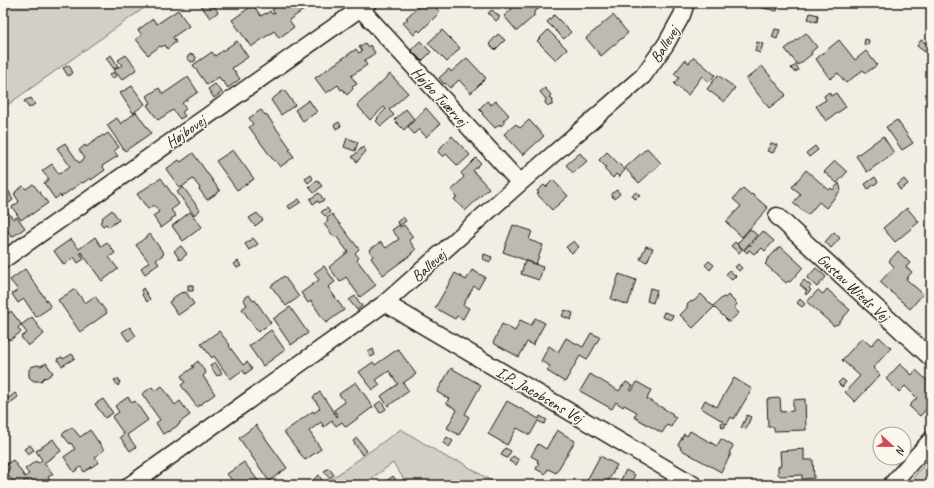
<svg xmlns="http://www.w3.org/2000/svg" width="934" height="488" viewBox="0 0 934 488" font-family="Caveat,sans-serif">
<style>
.green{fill:#d2cfc6;stroke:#777671}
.building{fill:#bdbab1;stroke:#1c1c1c}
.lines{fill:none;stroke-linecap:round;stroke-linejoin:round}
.minor-casing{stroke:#1c1c1c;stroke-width:19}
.minor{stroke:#fbf7ec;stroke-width:16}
.labels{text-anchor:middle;stroke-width:3;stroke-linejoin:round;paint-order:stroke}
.street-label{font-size:16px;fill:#1c1c1c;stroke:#fbf7ec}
</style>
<rect width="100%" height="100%" fill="#f2eee4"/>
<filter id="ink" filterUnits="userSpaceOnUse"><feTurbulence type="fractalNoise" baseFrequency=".025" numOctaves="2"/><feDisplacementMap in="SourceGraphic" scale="8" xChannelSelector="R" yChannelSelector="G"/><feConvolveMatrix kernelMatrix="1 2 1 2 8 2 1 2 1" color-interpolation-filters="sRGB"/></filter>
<g filter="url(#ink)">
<path class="green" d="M3,3h148l-148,105z
M401,429l50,31 8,1 39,24h-90l-15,-22 -31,22h-39z
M931,456v29h-24z"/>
<path class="building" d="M199,3h13l6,9 -8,6z
M279,3h35l-25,17 5,7 -15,11 -5,-7 -23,16 -19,-27 21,-15 8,11 5,-3v1l4,-3 2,3 3,-1 -3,-3 5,-4 -1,-1z
M422,3h9l9,9 -20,20 -2,-2 -4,5 -11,-12 5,-4 -2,-1z
M508,3h35l1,2 -10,7v4l-17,15 -13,-15 8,-7z
M760,3h19l-2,8 -18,-4z
M864,3h8l-1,5 -8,-1z
M178,10l11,16 -16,11 3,5 -9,7 -2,-4 -4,2 -1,-1 -12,9 -12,-16 6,-4 -4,-5 15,-11 4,5z
M492,10l8,7 -4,4 -8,-8z
M810,13l8,2 -1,7 -9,-3z
M554,15l17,17 -7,7 -17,-17z
M613,15l15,18 -27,23 -15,-18z
M775,29l5,1 -3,9 -5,-2z
M442,30l18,18 -13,14 -19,-19z
M548,30l19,19 -11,11 -19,-19z
M806,33l11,14 -6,5 1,2 -14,11 -13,-16z
M498,34l7,6 -10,10 -6,-6z
M865,39l4,1 -1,5 -4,-1z
M839,40l16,20 11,-9 11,14 -11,8 -3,-3 -17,13 -8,-10 -8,6 -14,-20z
M921,40l9,6 -5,6 -8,-6z
M237,41l11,16 -16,11 8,11 -12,9 -5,-7 -1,1 -3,-5 -12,8 -14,-20 19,-13 3,4z
M420,41l11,11 -9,9 -11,-11z
M757,42l6,2 -3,9 -5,-2z
M365,43l3,4 2,-2 5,8 -11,8 3,4 -16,11 6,8 -5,3 1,2 -6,6 -4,-6 -2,1 -3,-5 -12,8 -11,-15 41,-29 3,4 3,-2 -3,-4z
M193,54l3,3 -1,4 -4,1 -4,-4 2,-3z
M111,55l7,11 -4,3 -8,-11z
M126,55l11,14 -15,11 -8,-10 8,-5 -4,-5z
M694,57l21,18 -6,7 -7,-6 -14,19 -14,-11 5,-6 -5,-4 11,-14 4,3z
M467,58l19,20 -15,15 -12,-13 -9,8 -5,-5 -1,1 -5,-6 10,-9 2,3z
M69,65l4,8 -5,3 -5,-8z
M796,65l3,5 -5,2 -3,-4z
M762,66l24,29 -17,13 -23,-29z
M114,72l2,4 -4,3 -3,-4z
M390,74l18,19 -19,17 5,5 -13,11 -5,-5 2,-2 -1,-1 9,-9 -2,-2 -14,13 -13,-15z
M718,75l17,13 -11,14 -17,-13z
M188,77l10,15 -16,11 4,6 -4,3 3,4 -5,3 -7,-9 -15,10 -11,-15 4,-2 -4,-7 12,-8 4,6z
M215,84l7,8 -8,6 -6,-9z
M132,86l13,18 -12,9 -13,-20z
M545,88l6,7 -2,2 4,3 -1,5 -4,1 -3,-3 1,-4 -6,-7z
M284,90l11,15 -14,10 -10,-15z
M829,92l2,4 5,-3 10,14 -20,14 -10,-15 10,-6 -2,-4z
M31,98l4,6 -6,4 -5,-7z
M309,100l8,12 -14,9 -8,-11z
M487,101l4,4 5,-4 13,14 -6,6 2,1 -4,4 -1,-2 -5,4 -13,-14 1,-1 -4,-4z
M426,108l14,16 -14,13 -7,-8 -5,5 -6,-7z
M406,109l8,10 -10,11 -10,-10z
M261,110l4,5 1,-1 25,35 -2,1 5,7 -14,10 -5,-7 -1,1 -25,-34 4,-3 -4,-6z
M136,112l15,21 -26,18 -18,-26 10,-7 4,6z
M529,120l15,16 -21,19 -19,-21 12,-10 4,4z
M897,120l16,23 -11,7 -16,-23z
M339,122l2,4 -5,3 -2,-4z
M108,133l11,14 -5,4 4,5 -16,10 3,4 -14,10 -1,-2 -7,5 -1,-1 -21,15 -1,-2 -5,4 -11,-16 5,-4 -7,-8 10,-7 7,10 11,-8 -13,-18 8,-5 14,20 6,-5 -6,-8 6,-5 1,2 17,-12 1,1z
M452,136l18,19 -12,11 -12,-12 -3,3 -5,-5 3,-4v-1z
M883,136l11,17 -27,19 -11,-16z
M347,138l11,4 -3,9 -11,-4z
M771,143l6,2 -4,8 -6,-2z
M815,146l3,4 -9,7 -3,-4z
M363,147l3,4 -9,11 -5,-5z
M647,148l14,15 -22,20 -14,-15z
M233,150l21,29 -17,11 -21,-29z
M607,152l18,18 -6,7 -3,-3 -3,4 -9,-9 2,-2 -7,-7z
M193,153l27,38 -13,9 -8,-11 1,-1 -7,-9 -13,9 -14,-19 13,-9 2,2z
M580,153l7,8 -14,12 -7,-8z
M476,158l5,5 -8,8 16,17 -24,23 -11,-12 3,-2 -6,-6 13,-14 -3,-4z
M835,161l12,11 -10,11 -13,-11z
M806,170l23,20 2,-2 2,2 6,-7 2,7 -15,18 -7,-6 -11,13 -15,-12 8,-9 -9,-7z
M311,175l2,4 -5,4 -3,-4z
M875,177l3,5 -10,7 -3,-5z
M161,178l18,26 -8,6 5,6 -5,3 1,1 -11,8 -8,-12 6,-4 -5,-7 -6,4 -11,-15z
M904,179l4,5 -8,6 -3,-5z
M317,180l5,6 -8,7 -5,-6z
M553,180l15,16 -16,14 -15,-16 2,-1 -2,-2 7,-6 2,2z
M33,184l15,19 -19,13 -1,-1 -7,5 -9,-13 7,-5 -1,-1h1l-5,-7 2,-1 -1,-1 8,-6 3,3z
M183,187l17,23 -6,5 -17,-23z
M743,188l8,7 1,-1 16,14 -26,29 -16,-15 15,-16 -8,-7z
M8,190l3,5h-1l3,5 -4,3 -6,-9z
M617,190l3,4 -6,5 -3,-5z
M637,192l3,4 -5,3 -3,-4z
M319,193l5,7 -5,3 -1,-2 -5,3 -3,-5z
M299,199l2,3 -11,7 -2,-3z
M3,205l10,14 4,-2 8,11 -13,9 -8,-12 -1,1z
M327,208l3,4 -5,4 -4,-4z
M907,208l12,14 -24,20 -12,-14z
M112,210l7,10 -10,7 -3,-3 -3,2 -3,-4 3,-3 -1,-1z
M190,212l12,15 -19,14 -11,-15z
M257,213l6,7 -8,6 -6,-8z
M332,214l27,35 -4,4 4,5 -2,2 19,25 -16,12 -14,-20 -6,5 -11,-15 19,-15 -12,-16 -2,1 -10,-13 4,-3 -1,-3z
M403,217l3,4 -6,4 -3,-3z
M399,225l1,2 4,-2 9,12 -4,3 7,10 -5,3 1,1 -29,21 -12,-17 2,-2 -4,-6 12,-8 5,6 13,-9 -7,-9z
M513,225l19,6 -3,9 14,5 -7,19 -33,-12z
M750,229l7,6 -13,15 -7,-6z
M763,231l11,10 -9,10 -3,-3 -4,4 -1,-1 -3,3 -5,-4 -2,3 -3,-3 5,-6 1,2z
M834,232l6,6 -9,10 -6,-6z
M150,234l14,20 -8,6 3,4 -14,10 -4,-6 8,-6 -13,-17z
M95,237l6,9 6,-4 8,11 -6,4 9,12 -16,12 -21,-29 -1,1 4,6 -6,4 -4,-6 -10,8 -10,-14 17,-12 8,10z
M253,238l5,6 -9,6 -4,-6z
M574,241l5,6 -7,6 -6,-6z
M735,242l7,7 -3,4 -8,-7z
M181,246l6,8 -7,6 -6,-9z
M646,246l7,2 -6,14 -7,-3z
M780,246l23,21 -13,15 -2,-1 -2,2 -21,-19 2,-2 -1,-1z
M898,251l12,12 -4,4 6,5 -6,7 17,15 -13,15 -30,-27 14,-15 -5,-6z
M484,254l8,3 -2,5 -7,-3z
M238,261l3,5 -4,2 -3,-4z
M525,261l18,6 -4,13 -18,-6z
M709,261l5,4 -4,5 -5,-5z
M738,264l4,4 -3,3 -4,-4z
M324,266l11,16 -7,5 16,23 -18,13 -15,-22 -3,2 -7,-10 18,-13 -5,-7z
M816,268l10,9 -9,10 -10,-9z
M25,269l26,38 -15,10 -12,-18 -6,4 -6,-9 6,-4 -8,-10z
M472,270l13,7 -7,12 -4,-3 -11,19 6,3 -6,11 -6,-3 -2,3 -20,-11 20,-35 11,7z
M729,270l7,6 -4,4 -6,-5z
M619,274l17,6 -8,25 -17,-6z
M284,276l15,21 -13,9 -15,-20z
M804,280l7,6 -2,2 2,2 -5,5 -1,-2 2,-2 -7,-6z
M188,285h5v6h-5z
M143,288l7,11 -3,3 -5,-7 1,-1 -2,-4z
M650,288l7,2 -4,13 -6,-2z
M75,289l10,14 10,-7 12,17 -27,19 -22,-32z
M827,289l23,21 -13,15 -1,-1 -2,2 -27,-24 11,-12 5,4z
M182,292l1,1 3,-1 8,12 -16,11 -9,-13 3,-2 -1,-1z
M701,294l12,12 10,-9 2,1 3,-3 9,9 -3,4 5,5 -10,9 -15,-15 -21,21 -13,-13 7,-7v-3l3,-3 4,-1z
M249,295l4,6 2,-1 16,23 -13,9 -16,-23 5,-4 -4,-6z
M355,296l7,10 -5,4 -8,-10z
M800,299l5,5 -3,3 -5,-4z
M3,306l6,7 2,-2 10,13 -3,4 3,4 -11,8 -1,-2 -6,5z
M290,307l18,26 -17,12 -18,-26z
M565,310l8,3 -2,7 -9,-4z
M664,312l9,3 -2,5 -9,-3z
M32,317l12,17 -16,12 -7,-9 6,-4 -6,-8z
M535,318l10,5 -12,22 -6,-3 -8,15 -26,-14 9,-19 13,7 5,-11 11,5z
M130,327l6,9 -8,5 -6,-9z
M271,330l14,20 -22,16 -14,-20z
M219,331l11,14 -1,1 14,19 4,-3 5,7 -7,5 -2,-4 -13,9 -16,-23 -2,2 -11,-14z
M591,333l9,4 -13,23 -7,-4 -15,26 -18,-11 3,-5 -9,-5 8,-15 9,6 8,-14 17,9z
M879,337l12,11 -18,20 7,7 -25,27 -10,-10 15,-16 -18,-16 20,-22 9,8z
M373,349l2,6 -5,2 -2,-5z
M398,349l18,25 -13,9 6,8 -21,15 -7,-10 17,-12 -9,-13 -13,9 4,5 -7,5 -14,-18 14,-10 2,3z
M72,354l3,4 -13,8 -5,-7 5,-2 1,2z
M198,361l8,12 -3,3 12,18 -18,13 -16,-22 4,-3 -4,-6 13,-9 -2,-1z
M215,362l7,11 -5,3 -7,-10z
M46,363l7,10 -7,5 -1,-1 -4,4h-7l-3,-2 -2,-2v-7l2,-3 6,-2 4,1z
M900,364l12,11 4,-5 15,14v20l-11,12 -11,-10 8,-8 -12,-12 -6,6 -13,-13z
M451,368l30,17 -16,29 4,3 -10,18 -12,-7 10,-18 -11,-7 3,-4 -12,-7z
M590,374l29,17 3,-5h1l3,-4 7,4 -3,4 2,1 5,-9 14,8 -4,9 26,15 -1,2 4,2 -5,9 -4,-2 -5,8 -28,-16 3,-5 -13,-7 -1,2 -7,-5 -4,7 -32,-18z
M734,378l18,11 -18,30 -3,-2 -4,7 -2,-1v4l-3,1 -1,-5 3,-1 -23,-14 4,-8 12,7z
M118,379l2,3 -2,4 -4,-6z
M842,379l4,3 -4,5 -4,-4z
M356,382l17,25 -27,20 -4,-5 -6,4 -4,-5 -8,6 -3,-5 -12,9 12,18 -16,11 -21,-28 29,-21 1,2 6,-5 -7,-11 7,-5 17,25 1,-1 -4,-6 11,-8 -6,-8z
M162,386l13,19 5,-4 10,14 -11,8 1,1 -12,8v-1l-5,3 -7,-11 4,-3 -18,-26 10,-7 3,4z
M15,393l3,4 -9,7 -3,-4z
M128,397l4,6 3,-2 13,19 -21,15 9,12 -6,4 -10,-14 4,-3 -12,-17 7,-5 -4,-6z
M780,398l1,14 12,-1v-11l12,-1 1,31 -32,1v-4h-6l-1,-28z
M103,399l10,14 -8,5 -10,-14z
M381,401l5,8 -6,4 -5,-8z
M507,401l32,18 1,-3 7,4 -3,4 -6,-3 -8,14 -13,-7 -10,17 -19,-11z
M747,415l4,2 -5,12 -5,-1z
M256,425l31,43 -18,13 -30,-43z
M72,427l8,10 10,-7 14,20 -9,7 4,5 -15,10 -3,-5 -7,5 -10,-15 11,-8 -4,-6 -1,1 -8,-10z
M557,430l18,11 -19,32 -8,-4 -3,5 -9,-5 3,-6 -2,-1 1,-2 -7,-4 7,-12 8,5z
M690,431l27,15 4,-7 12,7 -4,7 2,1 -10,18 -41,-23 1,-2 -3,-2 6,-11 3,2z
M447,437l6,4 -4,6 -6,-4z
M357,438l10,13 -5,4 -9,-14z
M53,439l8,12 -17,12 9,11 -5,3 5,8h-16l-3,-4 -4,3 -3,-4 -8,5h-3l-11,-13 5,-4 -3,-4 6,-4 12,17 4,-3 -4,-5 11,-8 2,2 4,-3 -6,-9z
M30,445l4,5 -6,4 -4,-5z
M505,448l6,3 -4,7 -6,-3z
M804,449v11h9l1,18 -12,1v-4l-22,1 -2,-2v-7l3,-2 -1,-14z
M513,456l6,4 -3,5 -7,-4z
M600,456l17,9 -10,18 3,2h-25v-1z
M244,462l15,20 -4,3h-21l1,-1 -8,-10z
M329,468l5,7 -5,3 -5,-7z
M626,470l9,5 -6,10h-11z
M319,475l4,7 -5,3 -4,-6z
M393,476l5,7 6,-4 4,6h-22l-2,-2z
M214,481l3,4h-9z"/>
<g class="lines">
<defs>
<path id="minor" d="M360,8l160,175
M777,216l154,142
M3,260l365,-257
M385,303l309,182
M130,485l255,-182 135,-120 123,-107 23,-32 16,-29 4,-12
M891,485l40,-45"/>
</defs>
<use href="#minor" class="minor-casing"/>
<use href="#minor" class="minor"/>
</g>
</g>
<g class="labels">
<g class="street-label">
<text transform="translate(664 44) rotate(-58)" y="6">Ballevej</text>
<text transform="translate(440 96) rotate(47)" y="6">Højbo Tværvej</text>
<text transform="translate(185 131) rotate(-35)" y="6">Højbovej</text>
<text transform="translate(428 265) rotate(-42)" y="6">Ballevej</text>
<text transform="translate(854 287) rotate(43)" y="6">Gustav Wieds Vej</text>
<text transform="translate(540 394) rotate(30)" y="6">I.P. Jacobsens Vej</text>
</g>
</g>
<rect width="934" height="488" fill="none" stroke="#fbf7ec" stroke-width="16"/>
<rect x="8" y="8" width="918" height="472" fill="none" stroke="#1c1c1c" stroke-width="1.5" filter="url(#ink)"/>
<g transform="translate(892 446) rotate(112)"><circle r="19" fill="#fbf7ec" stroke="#a29f99"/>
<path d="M0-3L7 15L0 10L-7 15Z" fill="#d1495b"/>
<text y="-6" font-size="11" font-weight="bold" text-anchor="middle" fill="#1c1c1c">N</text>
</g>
</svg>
